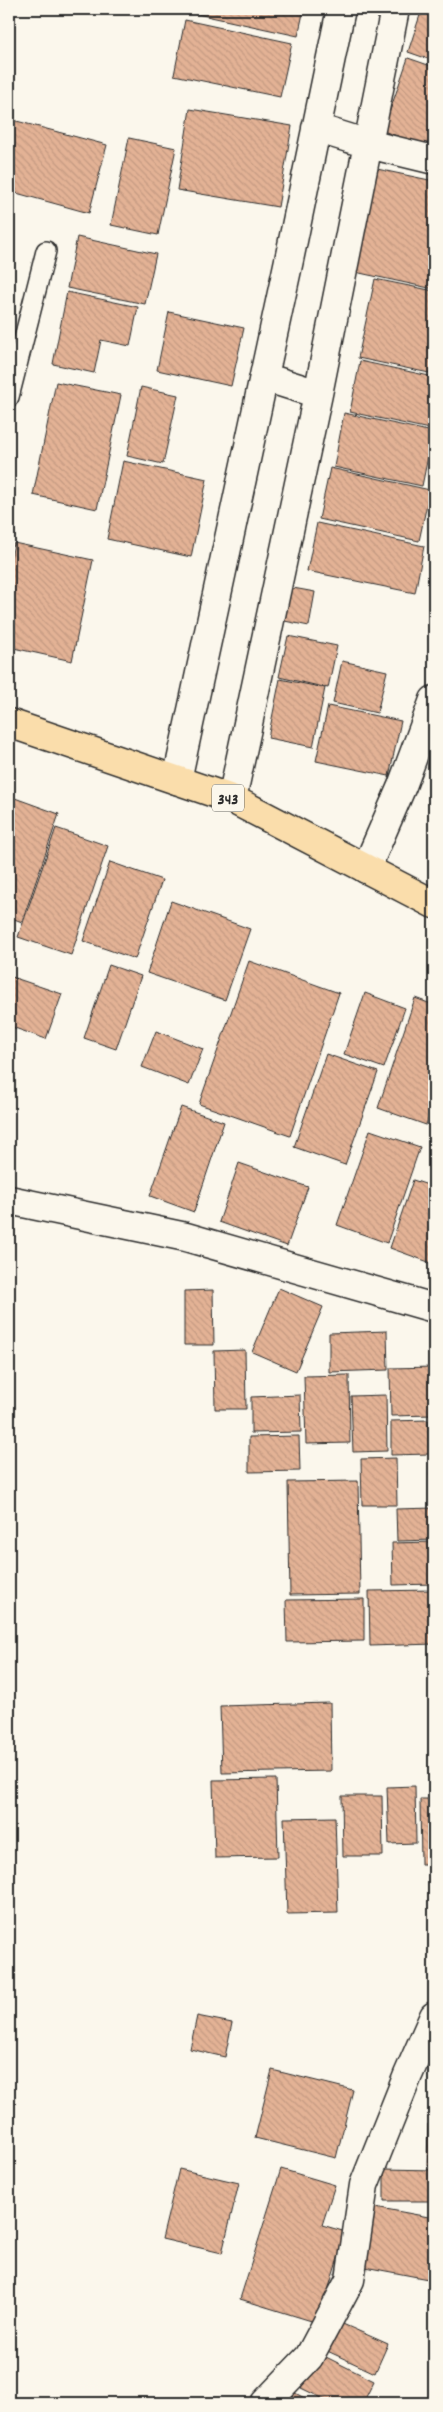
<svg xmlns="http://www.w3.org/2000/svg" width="443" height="2412" viewBox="0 0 443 2412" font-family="Dekko,sans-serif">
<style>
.building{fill:url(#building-back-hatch);stroke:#2b2b2b}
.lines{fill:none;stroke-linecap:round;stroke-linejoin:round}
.service-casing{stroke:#2b2b2b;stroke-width:22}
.minor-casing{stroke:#2b2b2b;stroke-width:31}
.primary-casing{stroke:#2b2b2b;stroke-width:31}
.service{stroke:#fbf7ec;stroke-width:19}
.minor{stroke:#fbf7ec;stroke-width:28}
.primary{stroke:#faddab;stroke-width:28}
.labels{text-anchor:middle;stroke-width:4;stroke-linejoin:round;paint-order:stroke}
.shield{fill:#fbf7ec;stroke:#696865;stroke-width:1}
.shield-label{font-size:16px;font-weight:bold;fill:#2b2b2b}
</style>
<defs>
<pattern id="building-back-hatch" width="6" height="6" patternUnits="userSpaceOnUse" patternTransform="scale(1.25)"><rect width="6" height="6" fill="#e3b295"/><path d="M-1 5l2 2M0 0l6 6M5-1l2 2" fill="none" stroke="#c39981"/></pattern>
</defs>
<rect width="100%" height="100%" fill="#fbf7ec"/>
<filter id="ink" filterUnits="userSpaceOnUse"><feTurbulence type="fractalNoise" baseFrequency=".02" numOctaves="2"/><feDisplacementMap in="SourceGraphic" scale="10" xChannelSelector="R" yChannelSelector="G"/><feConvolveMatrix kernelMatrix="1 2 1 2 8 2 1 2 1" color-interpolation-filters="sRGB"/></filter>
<g filter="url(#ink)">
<path class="building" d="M189,9h115l-6,27 -110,-24z
M422,9h12v52l-26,-9z
M185,20l107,23 -12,54 -106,-22z
M408,58l26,9v82l-51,-18z
M190,109l102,17 -14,81 -101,-17z
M9,119l98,26 -18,68 -80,-22z
M129,138l47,10 -18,87 -47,-10z
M377,169l57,12v108l-79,-17z
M77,237l79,17 -11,50 -78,-16z
M375,279l59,12v83l-76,-16z
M67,292l71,15 -8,39 -29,-6 -7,33 -41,-9z
M169,312l75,16 -13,58 -74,-16z
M360,361l74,16v53l-84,-18z
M56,382l65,13 -24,114 -64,-14z
M141,387l37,8 -15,69 -36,-8z
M344,413l89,19 -11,54 -88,-19z
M123,461l84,18 -16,78 -84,-18z
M330,468l100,22 -11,51 -100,-22z
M317,523l107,23 -9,47 -108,-22z
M14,543l79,17 -21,101 -63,-14v-78z
M282,586l33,6 -6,34 -34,-7z
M288,636l49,10 -9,42 -49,-11z
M342,661l45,10 -10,42 -44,-10z
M280,679l45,9 -12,59 -45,-9z
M328,706l73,15 -12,55 -73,-15z
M434,777v16l-6,-2z
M12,797l47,17 -37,108 -13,-5v-110z
M56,828l52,18 -37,109 -53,-18z
M110,862l52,18 -27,79 -52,-18z
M171,901l79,28 -25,71 -78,-27z
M249,961l90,32 -49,143 -91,-32z
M109,965l32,11 -25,73 -32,-11z
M9,976l53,18 -16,45 -37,-13z
M365,993l40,15 -21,60 -40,-14z
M415,998l19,7v96l-8,24 -48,-17z
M156,1031l47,18 -14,36 -47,-18z
M326,1054l52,18 -33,93 -51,-18z
M181,1107l43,15 -30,90 -44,-16z
M434,1115v22l-6,-3z
M370,1130l50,17 -33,96 -50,-18z
M239,1163l69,24 -21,59 -68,-24z
M434,1164v20l-6,-2z
M413,1180l21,7v77l-44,-16z
M279,1288l44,19 -27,64 -44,-19z
M213,1290l1,55h-30v-54z
M387,1331l1,39 -59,2v-39z
M245,1350l1,59h-31l-1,-58z
M434,1367v48l-43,1 -1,-48z
M349,1375l1,68 -44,1 -2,-68z
M300,1395l1,37 -50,1v-36z
M386,1395l1,56 -34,1 -2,-56z
M428,1420l1,34 -38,1v-34z
M429,1433h5v71h-3z
M299,1436l1,35 -51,1v-35z
M396,1458l1,47h-35l-1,-46z
M358,1481l2,113 -70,1 -2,-113z
M434,1508v32l-37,1 -1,-32z
M434,1542v42l-41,1 -1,-42z
M434,1590v54l-64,2 -1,-55z
M364,1599v42l-77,1 -1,-42z
M330,1703l1,68 -109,2 -2,-67z
M276,1779l2,78 -63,1 -2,-78z
M415,1786l1,57 -27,1 -2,-57z
M342,1796h40l1,60h-40z
M420,1799h14v65h-13z
M335,1817l3,96 -51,1 -3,-96z
M197,2016l35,7 -7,34 -35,-8z
M272,2070l81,20 -17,68 -81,-20z
M428,2124h6v41h-7z
M179,2169l60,14 -17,70 -60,-14z
M281,2169l54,16 -13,40 24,7 -28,91 -78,-24z
M384,2169l50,1v31h-50z
M375,2207l59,11v26l-6,35 -63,-12z
M336,2321l52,23 -13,29 -52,-24z
M318,2353l56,28 -11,22h-31l-31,-15z
M295,2393l19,10h-24z"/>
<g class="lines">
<defs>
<path id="service" d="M9,397l37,-146"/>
<path id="minor" d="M316,128l52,16 66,16
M264,377l54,17
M177,780l112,-520 52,-251
M232,799l86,-405 77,-385
M366,869l36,-83 32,-86
M9,1200l177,37 248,71
M265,2403l44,-46 41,-77 14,-95 44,-110 26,-59"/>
<path id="primary" d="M9,723l223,76 202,105"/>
</defs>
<use href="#service" class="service-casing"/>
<use href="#minor" class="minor-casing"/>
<use href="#primary" class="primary-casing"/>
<use href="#service" class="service"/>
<use href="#minor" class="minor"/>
<use href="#primary" class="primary"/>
</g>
</g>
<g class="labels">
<rect class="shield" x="212" y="784.5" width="32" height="27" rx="4"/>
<g class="shield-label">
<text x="228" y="804">343</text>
</g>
</g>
<rect width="443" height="2412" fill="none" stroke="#fbf7ec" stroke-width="30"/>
<rect x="15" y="15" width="413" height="2382" fill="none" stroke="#2b2b2b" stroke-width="2" filter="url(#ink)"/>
</svg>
